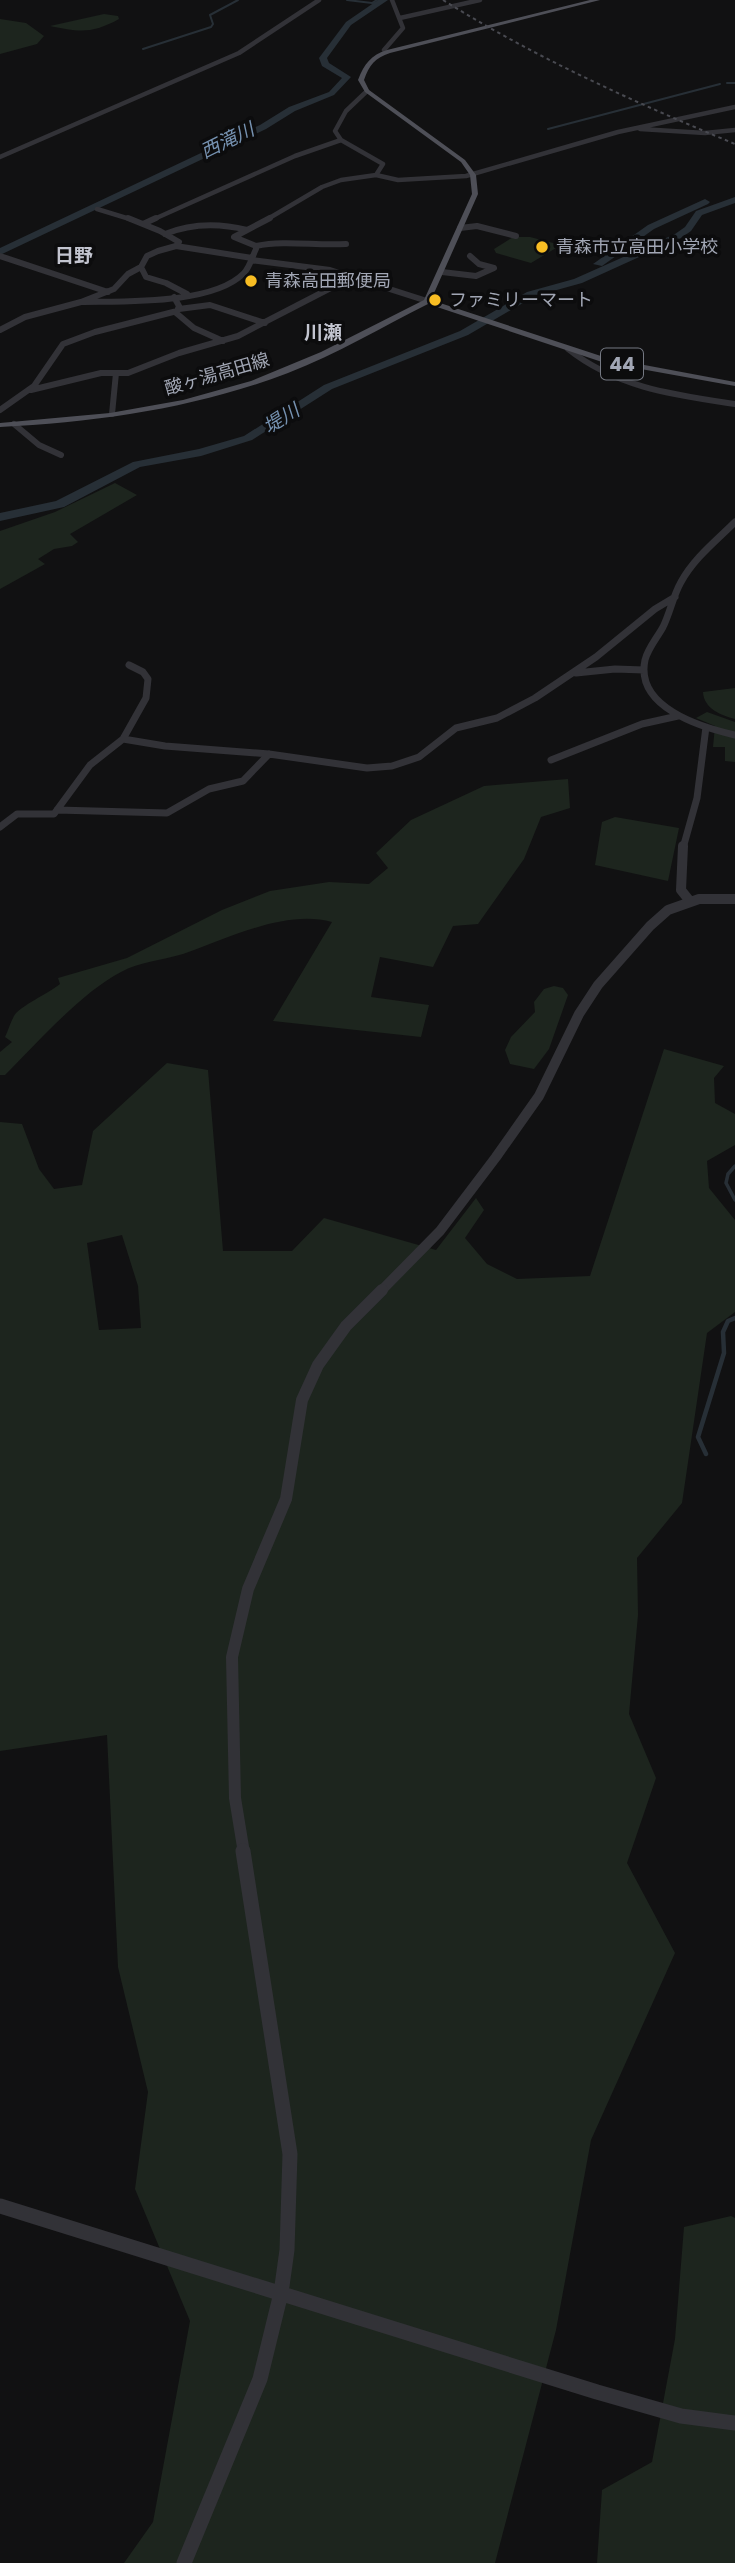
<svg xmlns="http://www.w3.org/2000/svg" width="735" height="2563" viewBox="0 0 735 2563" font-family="Poppins,'Noto Sans JP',sans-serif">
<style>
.green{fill:#1d251e;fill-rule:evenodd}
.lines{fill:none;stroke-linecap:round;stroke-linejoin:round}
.stream-far2{stroke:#272f36;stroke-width:2}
.stream-far1{stroke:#272f36;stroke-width:3.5}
.stream{stroke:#272f36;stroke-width:4.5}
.river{fill:#272f36;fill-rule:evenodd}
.minor-far5{stroke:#323237;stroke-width:4.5}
.minor-far4{stroke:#323237;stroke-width:6}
.minor-far3{stroke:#323237;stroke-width:7}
.minor-far2{stroke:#323237;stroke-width:10}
.minor-far1{stroke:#323237;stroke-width:12}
.minor{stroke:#323237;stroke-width:15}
.major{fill:#4e4f57;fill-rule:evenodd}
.rail{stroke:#494a51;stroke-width:2;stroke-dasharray:3.5 3.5;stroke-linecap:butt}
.poi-dot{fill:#f8bd23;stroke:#0c0c0d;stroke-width:2.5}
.labels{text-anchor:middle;stroke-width:7;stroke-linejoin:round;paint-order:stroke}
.far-poi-label{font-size:18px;fill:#a1a6b4;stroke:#0c0c0d;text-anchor:start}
.far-street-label{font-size:18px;fill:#a1a6b4;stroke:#0c0c0d}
.far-water-label{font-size:19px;font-style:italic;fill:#7692b1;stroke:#0c0c0d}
.far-neighbourhood-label{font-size:19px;font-weight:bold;fill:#c3c5d0;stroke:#0c0c0d}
.shield{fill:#0c0c0d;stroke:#747882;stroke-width:2}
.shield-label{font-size:19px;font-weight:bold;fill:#a1a6b4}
</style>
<rect width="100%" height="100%" fill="#111112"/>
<path class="green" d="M104,14l14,2 1,3c-27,15 -40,13 -69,7z
M0,19l26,4 18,13 -7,8 -37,10z
M513,237h17l31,8 -30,18 -35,-10 -2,-4z
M115,483l22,12 -67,39 8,8 -6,4 -18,3 -16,10 7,5 -45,25v-58l55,-19z
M735,688v31c-14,-4 -31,-10 -32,-27z
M707,712l28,10v40l-10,-1v-14h-12l2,-21 -19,-8z
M568,779l2,29 -29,9 -17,42 -46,65 -25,2 -20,41 -53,-10 -9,40 58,8 -8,32 -148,-16 59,-99c-47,-13 -105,17 -149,32 -20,6 -44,8 -62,18 -39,20 -84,71 -116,103h-5v-23l12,-10 -7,-5c3,-6 5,-14 9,-21 6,-10 35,-23 46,-32l-2,-6 69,-20 95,-48 48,-19 59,-9 40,2 19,-16 -12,-15 35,-33 73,-34z
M615,817l64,11 -11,53 -73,-16 7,-43z
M554,986l9,2 5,7 -19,54 -15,20 -24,-5 -5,-14 6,-13 24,-25 -1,-10 10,-13z
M664,1049l60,17 -10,12 1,25 20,11v31l-28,16 2,27 26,32v92l-28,21 -25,170 -45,55 1,57 -9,99 27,64 -29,85 48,90 -84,187 -35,190 -61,233h-371l29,-41 37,-201 -55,-132 13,-97 -30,-125 -11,-232 -107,16v-629l22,2 17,45 15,20 28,-4 11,-54 74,-68 41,7 15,181h69l32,-33 112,32 40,-52 8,12 -19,28 22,26 30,15 73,-3zM122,1235l16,51 3,42 -42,2 -12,-87z
M731,2216l4,2v345h-138l5,-73 50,-28 23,-123 9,-112z"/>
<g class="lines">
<path class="stream-far2" d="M347,0l25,3
M376,3h-4l5,-3
M143,49l68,-22 2,-3 -3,-9 28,-15
M727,83h8
M548,129l172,-45"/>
<path class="stream-far1" d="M735,1166l-7,8 -2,9 9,17"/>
<path class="stream" d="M706,1454l-8,-17 26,-84 -1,-21 5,-11 7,-3"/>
<path class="river" d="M378,0h10l-37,25 -24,33 2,5 22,14 -17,18 -39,16 -29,18 -266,126v-7l260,-123 29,-18 40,-15 13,-14 -20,-12 -3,-8 27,-36z
M735,197v6l-33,12 -11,16 -10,7 -99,45 -47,13 -67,39 -136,54 -80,51 -51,16 -61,11 -76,40 -64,14v-8l56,-12 77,-39 66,-13 45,-13 80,-51 136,-54 67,-39 47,-13 101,-45 10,-7 11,-16z
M705,199l5,3 -2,2 -54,25 -52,37 -9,-2 55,-39z"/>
<path class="minor-far5" d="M400,18l80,-18
M384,50l19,-22 -11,-28
M367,91l-21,20 -11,20 6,9 42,24 -7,11
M640,129l65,4 30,-3
M0,157l239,-104 80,-53
M97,209l36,11
M152,220l143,-64 46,-16
M266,220l56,-33 19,-7 35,-5 22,5 68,-4 152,-44 117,-25"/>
<path class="minor-far4" d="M128,218l32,13 19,11 -3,4
M143,224l13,-6
M460,228l17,-2 39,10
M165,234c27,-11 54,-11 82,-4
M256,246c30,-6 59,0 90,-2
M0,256l108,36
M251,260l79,10 97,31
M141,267l5,10 20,6 21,11
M442,272l34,4 18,-8 -15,-4 -9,-8
M81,302c42,-1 132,3 163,-29 6,-6 8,-16 12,-24v-3l-22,-9 36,-19
M179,309l31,-4 55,18
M175,312l19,16 29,13
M0,330l25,-13 56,-15 33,-13 14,-15 13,-7 6,-11 11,-5 18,-5 76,12
M568,349c49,39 107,46 167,55
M31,390l70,-17h27l51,-20 59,-17 114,-59
M0,410l34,-24 29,-42 32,-12 82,-21 2,-5 -5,-9
M112,414l4,-41
M14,424l25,21 22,10"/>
<path class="minor-far3" d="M735,522c-19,19 -41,36 -54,60 -8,14 -11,31 -18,45 -6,11 -15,21 -18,33 -10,47 55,67 90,75
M576,673l39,-4 29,1
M123,739l42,7 104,8 98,14 25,-2 27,-9 37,-29 41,-10 38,-20 61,-41 59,-48 20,-12
M551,760l91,-36 36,-8
M57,810l110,3 42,-24 34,-8 26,-27
M0,827l17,-13h37l36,-49 33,-26 23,-41 2,-19 -5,-7 -14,-7
M683,848l14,-50 9,-71"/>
<path class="minor-far2" d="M683,846l-2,44 8,10
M380,1292l60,-61 56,-74 43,-61 40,-82 19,-29 52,-59 18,-16 31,-11h36"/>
<path class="minor-far1" d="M244,1853l-9,-55 -3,-141 16,-68 38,-90 16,-99 16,-35 28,-39 36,-36"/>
<path class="minor" d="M0,2206l597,186 84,24 54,7
M184,2563l76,-184 21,-86 6,-43 3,-96 -47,-303"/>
<path class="major" d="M590,0h10l-210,53c-15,5 -21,12 -26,27l5,10 96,70 11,15 2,19 -47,106 176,58 128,24v4l-133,-24 -174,-58c-46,23 -91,50 -140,69 -92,35 -189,49 -288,54v-4l110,-10 73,-13 68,-19 70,-29 103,-52 48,-106 -2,-19 -9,-13 -96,-70 -7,-12c6,-16 13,-25 29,-30z"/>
<path class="rail" d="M443,0c93,58 191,102 292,144"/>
</g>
<g class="poi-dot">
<circle cx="542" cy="247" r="7"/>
<circle cx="251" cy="281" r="7"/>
<circle cx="435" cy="300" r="7"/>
</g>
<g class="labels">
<g class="far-poi-label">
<text x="556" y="253">青森市立高田小学校</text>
<text x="265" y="287">青森高田郵便局</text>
<text x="449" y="306">ファミリーマート</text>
</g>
<g class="far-street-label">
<text transform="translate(217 374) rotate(-16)" y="6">酸ヶ湯高田線</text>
</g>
<g class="far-water-label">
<text transform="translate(227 140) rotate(-26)" y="7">西滝川</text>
<text transform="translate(281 418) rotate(-32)" y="7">堤川</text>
</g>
<g class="far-neighbourhood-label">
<text x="74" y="262">日野</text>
<text x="323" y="339">川瀬</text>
</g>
<rect class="shield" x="601" y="348.5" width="42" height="31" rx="5"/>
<g class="shield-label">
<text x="622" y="371">44</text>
</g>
</g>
</svg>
